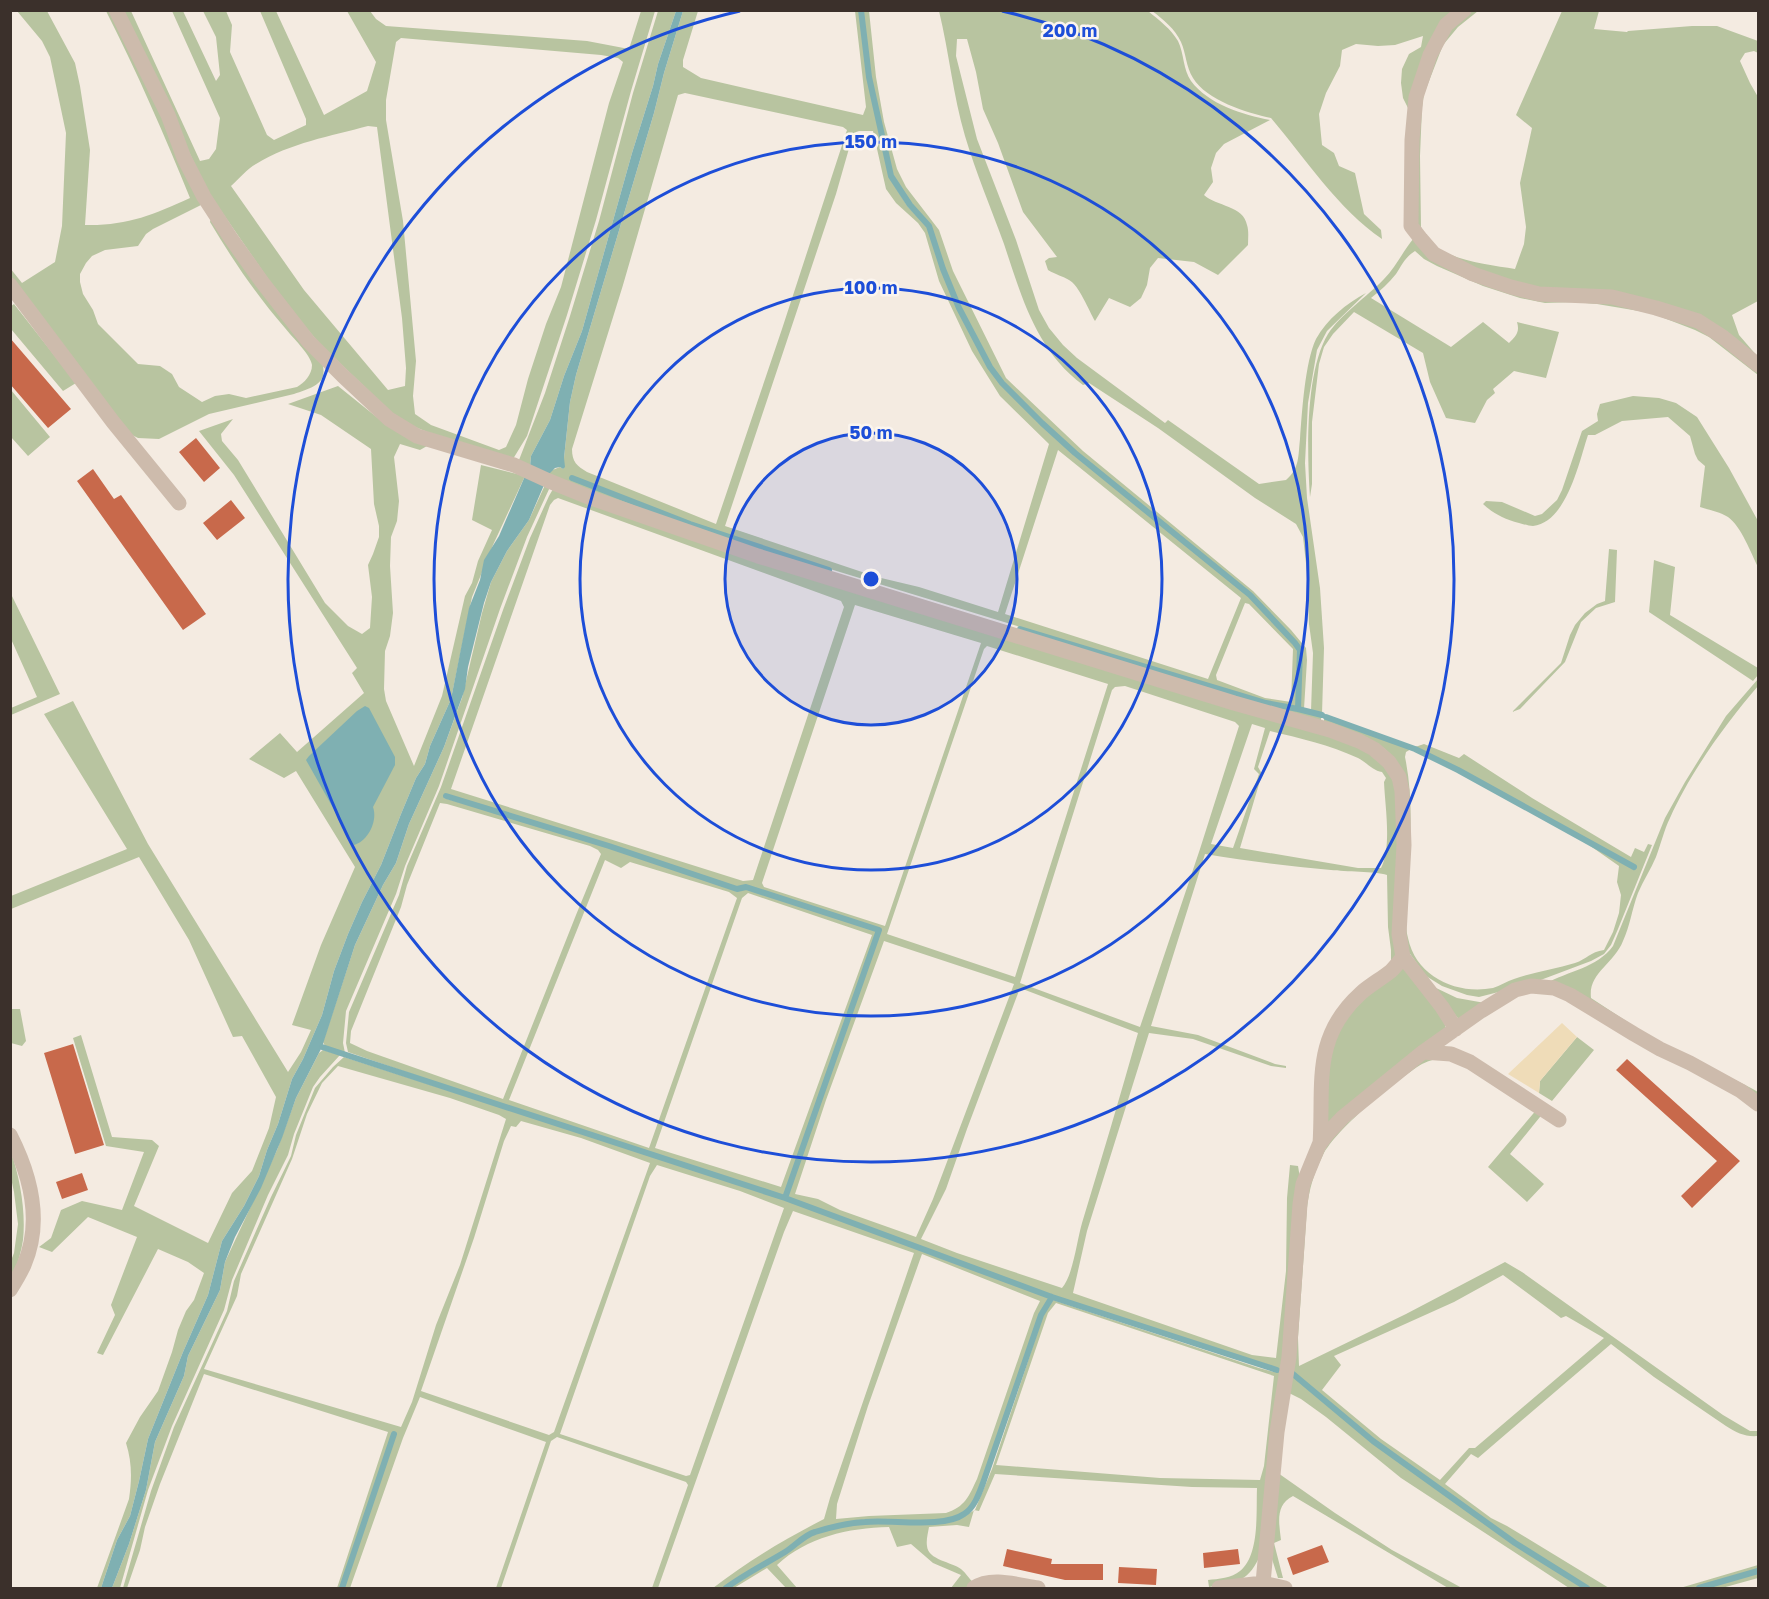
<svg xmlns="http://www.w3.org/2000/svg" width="1769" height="1599" viewBox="0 0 1769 1599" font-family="'Golos Text',sans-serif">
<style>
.green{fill:#b8c4a0;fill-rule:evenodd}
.sand{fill:#efdcb8}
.water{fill:#7fb0b2}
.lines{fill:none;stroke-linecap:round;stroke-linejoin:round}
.stream{stroke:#7fb0b2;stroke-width:6}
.building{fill:#c8694b}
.minor{stroke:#cdbbac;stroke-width:15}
.ring{fill:none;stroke:#1d4ed8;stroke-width:3}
.centre{fill:#1d4ed8;stroke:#fbf5ee;stroke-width:3}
.ring-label{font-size:18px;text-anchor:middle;font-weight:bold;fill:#1d4ed8;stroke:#fbf5ee;stroke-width:5;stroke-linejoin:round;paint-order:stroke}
</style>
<rect width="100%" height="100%" fill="#f4ebe1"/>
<path class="green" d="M17,11h30l28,52 5,23 10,64 -5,75c41,1 68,-10 105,-27 -26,-64 -53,-126 -84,-187h5l94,192 -52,26 -7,5 -8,12 -33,4 -13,6 -6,7 -6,11v8l3,12 10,16 5,14 40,40 22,2 12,8 7,13 23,15 13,-6 14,-2 17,4 51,-11c7,-4 15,-12 15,-22 -1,-10 -20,-28 -27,-37 -28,-32 -53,-69 -75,-106l2,-7 110,148c7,21 -11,25 -28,31l-85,20 -50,25 -21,-1 -10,-5 -117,-155 -1,-10 12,15 33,-21 7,-36 4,-93 -16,-76 -8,-16z
M122,11h9l69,150 9,-2 7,-10 4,-31 -48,-107h11l33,70 4,-6 -4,-38 -13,-26h23l6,14 -2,27 37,83 7,5 32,-15v-6l-46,-108h16l48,104 43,-24 9,-29 -29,-51h23l6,8 10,7 201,15 42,8 12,-38h14l-24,80 -35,129 -29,95 -40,121 -14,23 -31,-5 -72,-29 -15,-9 -75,-72 -36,-42 -76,-110zM401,38l200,17 17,3 5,4 -14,41 -48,184 -15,37 -18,55 -12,46 -10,22 -7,3 -68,-25 -16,-11 -2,-18 3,-35 -13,-140 -17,-101v-20l10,-58zM368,126l9,1 25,191 4,50 -1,18 -17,4 -84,-100 -73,-104c8,-7 16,-17 25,-22 34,-21 75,-28 112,-38z
M658,11h18l-18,53 -5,22 -21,67 -50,178 -18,45 -14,44 -19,36 -1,11 -11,-7 26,-67 25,-77 29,-95 34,-128z
M683,11h15l-15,49v7l18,11 162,37 3,-8 -11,-96h5l8,66 21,100 19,30 20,20 13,43 17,39 31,59 12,17 40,39 34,30 174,142 45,48 4,6 -1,57 -31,-5 -436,-133 -140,-47 -117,-45 -1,2 117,46 140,47 437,133 32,5 23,7v6l-11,-2 -290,-86 -364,-119 -107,-39 1,-6 10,-4 3,2 1,-2v-9l6,-56 6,-27 78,-262 10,-40zM685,93l158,34 4,3 -65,199 -66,195 -129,-52c-10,-6 -15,-10 -15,-23l51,-164 55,-190zM859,131h14l13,58 10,14 22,20 7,10 14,48 33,70 28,45 49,48 -51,168 -79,-25 -42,-10 -152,-51 111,-332 16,-56 4,-6zM1058,450l183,148 -33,81 -203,-65zM1245,603l4,1 44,45 -2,53 -26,-4 -48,-18 -1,-5z
M863,11h6l7,66 8,45 13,47 9,18 33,43 14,41 53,107 77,73 170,140 38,39 15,18 1,12 -3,49 -4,-1 2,-59 -6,-7 -45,-48 -175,-142 -33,-30 -40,-39 -11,-16 -32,-60 -16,-38 -14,-44 -19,-20 -19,-29 -22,-99z
M939,11h209c11,9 23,18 30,30 6,12 5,29 13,40 17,23 52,34 79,39l-46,24 -8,9 -5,15 2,14 -9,13c12,11 40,11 43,30 2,6 1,13 1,20l-30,30 -24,-13 -36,-4 -8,10 -3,17 -6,13 -11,9 -21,-9 -14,23c-6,-10 -16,-36 -26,-41 -6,-4 -13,-5 -21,-10l-3,-9 4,-3 8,-1 -34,-45 -25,-69 -15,-34 -7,-37 -9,-33h-10l-1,17 21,83 39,101 23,70 10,18 14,17 14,13 88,65 3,-3 91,64 27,-4c14,-12 12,-24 14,-41 2,-27 5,-77 16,-100 11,-20 30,-35 50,-46l-39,38 -10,19 -9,53 -3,60 2,35 13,90 4,60 -2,66 -11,-3 2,-58 -4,-29 -2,-52 -4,-35 -7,-13 -41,-26 -97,-70 -69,-45 -6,2c-47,-35 -61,-87 -79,-141 -13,-36 -28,-71 -39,-108 -12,-41 -16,-84 -26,-125z
M1152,11h308l-51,99 -6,-12 -2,-15 1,-14 7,-15 12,-7 2,-11 -28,9 -17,1 -22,-2 -14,6 -2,16 -14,27 -7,21 3,31 12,8 5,13 16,7 9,41 17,16 1,9c-43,-29 -77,-81 -111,-121 -24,-5 -65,-18 -78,-40 -7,-11 -7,-25 -12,-36 -6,-13 -18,-23 -29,-31z
M1471,11h7l-20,16 -15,18 -19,49 -2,13 -2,49 1,71c11,33 65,37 94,42l9,-25 2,-17 -6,-44 12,-55 -16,-13 46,-104h37l-5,18 33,3 1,-1 64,-5h25l41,15v12l-4,-2 -9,2 -5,8 10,22 8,14v204l-26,14 7,20 19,22v4c-18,-14 -41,-36 -63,-44 -25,-9 -52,-17 -78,-21 -26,-4 -52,-2 -77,-5 -29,-3 -106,-30 -120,-57 -7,-14 -4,-67 -4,-86 0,-39 7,-84 32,-116 6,-8 15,-15 23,-21z
M1414,238l58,41 133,22 92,24 61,45v5l-49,-38 -14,-7 -44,-17 -54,-9 -23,-2 -29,1 -25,-5 -37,-12 -46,-20 -13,-7 -9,-8c-10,6 -13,14 -19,23 -7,9 -16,17 -25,24l80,49 32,-25 26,21c7,-7 11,-11 8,-21l42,10 -13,46 -32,-7 -21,18 2,4 -8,7 -12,23 -29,-5 -16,-36 -7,-29 -69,-41 -21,22 -9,13 -5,17 -7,58v62l-2,13c-3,-44 -5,-125 18,-163 12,-19 40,-38 56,-55 12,-12 19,-28 30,-41z
M14,304l62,79 -13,8 -52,-62 -1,-22z
M338,386l51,41 38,19 -7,4 -20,-6 -6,13 5,44 -2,20 -6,16 -1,29 3,47 -3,23 -5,15 -1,38 2,12 28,65 28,-70 23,-100 7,-13 6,-22 14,-31 -20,-10 9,-55 44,11 -32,69 -21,52 -21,102 -21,47 -5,18 -9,14 -15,36 -20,51 -19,37 -14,32 -14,37 -12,44 -19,44 -11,20 -14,45 -11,26 -8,26 -15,30 -22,35 -14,54 -25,57 -35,87 -9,42 -9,35 -13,24 -16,48h-4l32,-89c3,-20 3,-37 -3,-56l14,-26 18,-26 14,-39 6,-22 8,-19 8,-11 10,-27 -16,-11 -30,-13 -55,106 -6,-2 18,-38 -4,-10 26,-68 -49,-20 -36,35 -13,-5 12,-9 10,-28 21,-9 40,9 22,-58 -38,-6 -33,-108 8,-3 31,102 40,3 7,6 -25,60 74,37 24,-50 20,-22 17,-43 7,-31 -34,-61 -9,1 -44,-97 -50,-83 -128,52v-13l116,-47 -83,-135 29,-13 75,143 140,228 13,-20 10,-22 -19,-5 29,-80 34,-78 -59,-96 -12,7 -35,-19 31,-26 17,19 67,-59 -12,-20 5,-5 -123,-193 -35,-44 34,-12 -12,15 1,7 16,19 87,143 23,23 14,8 8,-6 2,-31 -4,-32 5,-11 6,-17v-11l-5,-22 -3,-55 -50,-34 -33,-11z
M11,390l39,47 -22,19 -17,-19z
M1633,396l26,2 17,5 21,14 32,51 29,53v46c-7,-14 -17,-41 -30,-50 -8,-5 -19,-7 -28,-10l5,-41 -7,-6 -3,-6 -5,-18 -22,-19 -46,4 -27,14h-7c-9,27 -21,87 -55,91 -4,0 -10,-2 -14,-3 -15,-4 -25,-9 -36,-19l3,-3 16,1 33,14 7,-2 15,-14 5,-10 20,-59 16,-10 -1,-7 3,-10z
M545,485l5,2 -23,50 -27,72 -61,177 -34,80 -9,28 -50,117 -3,32 2,10 -20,-7 -2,-4 32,-97 28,-60 13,-22 13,-39 35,-77 18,-49 20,-85 9,-31 16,-31 22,-31z
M553,489l780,245 50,27 14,28v165l-6,10v-14l-3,-23 -1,-52c-12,-4 -42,-3 -56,-5 -43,-4 -84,-9 -126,-16l-54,172 47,9 77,29 11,2v2l-15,-2 -78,-27 -44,-6 -62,198 -14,62 179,62 24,3 10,-87 1,-73 3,-33 8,1 2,12 -13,151 -28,229c-13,26 -24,24 -50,29l-1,-7c10,-1 24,-2 32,-9 20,-16 16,-60 17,-83l-65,-1 -197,-13 -16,37 -5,-1 -5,17 -12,-2 -28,2c-1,6 -3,13 -2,19 1,14 25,16 34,23 5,4 8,10 13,14l-5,5h-18l10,-13 -28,-12 -22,-19 -14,3 -8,-20c-41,1 -82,10 -112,38l20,23h-11l-19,-20 -33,20h-5l57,-35 26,-19 23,-7 30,-4h72l18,-2 20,-11 17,-41 52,-156 9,-13 206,68 15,4 5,-2 -1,-2 -226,-73 -265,-98 92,-268 -132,-43 -9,2 -129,-43 -164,-51 -1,4 164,48 129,44 9,-1 132,41 -94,266 -297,-96 -139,-48 -2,-9 3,-31 50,-117 8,-29 34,-79 62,-177 27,-72 19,-42zM558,498l283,103 3,6 -91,273 -10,1 -292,-92 99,-284 4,-5zM855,605l126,38 -96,283 -121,-39 -2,-4zM987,646l121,38 -93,293 -128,-43 97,-285zM1125,686l110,36 4,4 -39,123 -60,178 -120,-44 92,-293 3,-3zM1252,724l13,4 -11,41 5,5 -26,74 -22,-4zM1270,731c29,7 60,14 88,27 8,4 15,13 24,14l4,6 -2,4c1,25 8,64 -3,86h-23l-118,-20 22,-74 -4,-7zM440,803l7,1 143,42 8,4 3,4 -25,61 -73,184 -136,-48 -17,-8 1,-12 50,-124 6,-22zM605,860l16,8 9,-6 99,30 8,6 -88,250 -140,-48zM748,893l124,42 -91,252 -126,-39 87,-250zM884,941l130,43 -81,215 -17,38 -76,-27 -22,-11 -23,-5 31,-94zM1020,988l118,45c-18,64 -37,127 -56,190 -5,17 -9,53 -20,65l-105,-35 -36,-14 25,-50 21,-60zM1056,1303l218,73 -10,90 -4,14 -100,-2 -164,-13 52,-152z
M1609,549l8,1 -2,52 -19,6 -15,14 -16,40 -45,47 -8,3 49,-49 9,-28 5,-10 10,-12 12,-9 8,-3z
M1654,560l21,7 -5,48 88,53v7l-5,6 -104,-69z
M10,592l50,102 -49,21v-7l26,-11 -26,-58z
M1758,679v7c-32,37 -68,87 -88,132 -6,12 -9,26 -14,39 -5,12 -13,24 -18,36 -6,16 -8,33 -15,48 -9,23 -35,32 -32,57l61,40 99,50 7,4v5l-213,-113c23,-13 52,-16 68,-38l52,-128 20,-36 41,-66z
M1324,718l87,31 -5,3 -1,5c9,43 5,87 3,131 -1,16 -4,35 0,50 8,39 49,57 85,50 7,-2 14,-7 21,-9 20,-7 41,-10 61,-16 12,-4 15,-11 29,-13l9,-18 6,-19 2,-18 -4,-13 2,-16 -30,-21 45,24 2,-3 -178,-98 -43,-21 9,-3 35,14 5,-4 68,44 99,59 4,-9 9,4 4,-8 4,1 -34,84 -7,16 -7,9 -13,7 -61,23 -51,13 -12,-2 -25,-9 -16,-10 -21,-29 -1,-53 -12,-138c-16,-19 -45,-25 -68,-33z
M1403,965l41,56 2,8 -119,95 -2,-36 10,-53 15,-26z
M1434,987l23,11 28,5 -25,18z
M10,1009h10l6,32 -4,5 -11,-3z
M1577,1037l17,13 -42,51 -13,-8 1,-12z
M323,1050l17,5 -20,22 -7,10 -19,47 -6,21 -20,40 -36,85 -8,30 -52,116 -24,64 -28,98h-8l17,-44 17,-54 9,-48 29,-66 4,-20 32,-66 5,-28 52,-112 19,-52 23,-45z
M1448,1055c-8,3 -18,5 -26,9 -26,16 -86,65 -99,91 -9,17 -14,35 -16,53l-9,130 1,28 107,-52 99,-52 17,10 201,143 27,16h8v5c-13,1 -21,-3 -32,-10l-72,-49 -43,-33 -133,114 -7,-4 -26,30 46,34 16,8 102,62h-19l-75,-47 -141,-101 -80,-66h-2l80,68 142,102 71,44h-16l-168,-110 -75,-61 -25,-18 -14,-7 20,-207 24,-48 93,-80zM1503,1275l58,43 5,-2 38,22 -129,110h-6l-29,32 -59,-41 -59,-49 19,-25 -7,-9 120,-54z
M344,1057l441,142 265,98 -11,17 -57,169 -11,22 -6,7 -11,6 -17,2h-72l-31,5 -23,6 -27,20 -26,14 -34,23h-11c35,-27 72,-49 111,-69l6,-21 84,-245 -121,-42 -9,21 -126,356h-6l36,-103 -2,-3 -129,-45 -6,4 -50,147h-5l50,-146 -126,-45 -17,41 -53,150h-6l51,-154 -2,-1 -52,155h-4l51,-156 -184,-58 -44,110 -15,43 -5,23 -13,38h-4l28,-97 23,-64 53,-116 7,-30 37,-84 20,-41 5,-21 19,-47 18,-21zM338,1066l112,32 49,17 7,4 -46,146 -24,60 -24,77 -11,25 -197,-58 33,-73 4,-22 51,-115 15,-45 15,-31zM521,1121l60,17 69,25 -96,269 -5,3 -128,-44 53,-153 30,-97 7,-15 5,1zM657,1165l83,26 44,17 -94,267 -4,1 -126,-42 90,-258zM922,1254l118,47 -6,12 -57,166c-8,17 -12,28 -31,34l-77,3 -33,3 1,-15 31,-98z
M1538,1108l6,4 -34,42 34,30 -17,18 -39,-35z
M11,1152c9,26 15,60 12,88 -2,14 -7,28 -12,41l-1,-18 4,-10 4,-29 -4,-32 -3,-14z
M1278,1473l57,40 57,37 70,38h-14l-155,-92c-18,9 -14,27 -12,44l-7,3 9,35h-5l-6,-19z
M1758,1565v4c-24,8 -53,20 -78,19z
M1758,1572v6l-36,10h-18z"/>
<path class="sand" d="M1562,1023l15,14 -37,44 -1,12 -31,-19z"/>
<path class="water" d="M676,11h7l-19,62 -10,40 -78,262 -6,27 -6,56 1,9 -2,2 -3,-2 -5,1 -6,6 -19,-7 1,-11 19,-36 14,-44 18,-45 50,-178 21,-67 5,-22z
M525,476l19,9 -15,35 -22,31 -16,31 -7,21 -16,64 -3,22 -21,58 -35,77 -13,39 -13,22 -28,60 -33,102 -26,51 -14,40 -21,50 -26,49 -10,25 -5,28 -32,66 -4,20 -29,66 -9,48 -17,54 -17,44h-11l16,-48 13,-24 9,-35 9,-42 35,-87 25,-57 14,-54 22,-35 15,-30 8,-26 11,-26 14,-45 11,-20 19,-44 12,-44 14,-37 14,-32 19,-37 20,-51 15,-36 9,-14 5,-18 21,-47 18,-91 11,-28 4,-20 15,-24z
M365,706l4,2 26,49v8l-22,42c5,14 -5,34 -19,38l-48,-85 3,-4 48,-45z"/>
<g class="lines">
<path class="stream" d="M861,10l8,67 22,99 19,29 19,21 14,43 16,39 31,59 12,16 40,40 33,30 175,142 45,48 5,7 -2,59
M572,478l118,46 139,46
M1020,629l246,74 32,6 24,6
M1326,717l89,32 43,21 176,97
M446,796l163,50 128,43 9,-2 133,43 -94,268
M322,1047l463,151 267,99 225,73
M1293,1374l80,67 142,102 72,45
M342,1588l52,-154
M726,1588c19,-14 39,-24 59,-36 10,-6 19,-17 30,-20 16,-5 33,-9 50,-10 26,-3 78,7 99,-8 10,-6 15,-20 19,-31l58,-168 11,-18
M1699,1588l59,-17"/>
</g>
<path class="building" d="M10,338l61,71 -23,19 -38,-44z
M196,438l24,30 -16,14 -25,-30z
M93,469l21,30 7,-4 85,119 -23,16 -106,-149z
M231,500l14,18 -28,22 -14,-17z
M73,1044l31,101 -29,9 -31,-101z
M1627,1059l113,102 -48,47 -11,-12 36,-35 -101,-91z
M82,1173l6,17 -26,9 -6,-17z
M1322,1545l7,17 -36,13 -6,-17z
M1007,1549l45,10 -1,5h52v16h-38l-62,-14z
M1238,1549l2,15 -36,4 -1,-15z
M1119,1567l38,2 -1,16 -38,-2z"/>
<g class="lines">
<path class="minor" d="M116,10l52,105 16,43 20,39 26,40 32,45 46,59 35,35 46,43 28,17 97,29 35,16 42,17 167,58 476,147 96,27 29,11 15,8 15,13 10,15 3,14 2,54 -5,89 4,23 39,50 14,22
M1464,10l-18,15 -16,30 -14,42 -4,43 -1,86 10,13 13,15 39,20 38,13 28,7 73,3 44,11 42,13 25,16 35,28
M10,285l103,137 66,81
M1423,1052l28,2 19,8 89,58
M10,1135c21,41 33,86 14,130 -4,9 -9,17 -14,25
M1320,1144c4,-59 -9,-106 41,-151 9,-8 20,-14 30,-22 4,-4 8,-9 12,-14
M1263,1583l14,-151 12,-75 11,-153 3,-20 16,-39 9,-12 15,-16 80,-65 58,-41 34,-21 16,-4 23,2 16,7 64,39 26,15 30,14 51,28 17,13
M974,1588c17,-12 44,-3 64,0
M1219,1588l44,-5 22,5"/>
</g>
<circle cx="871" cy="579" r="146" fill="#1d4ed8" fill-opacity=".12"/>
<g class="ring">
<circle cx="871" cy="579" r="146"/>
<circle cx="871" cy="579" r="291"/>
<circle cx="871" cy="579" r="437"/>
<path d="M1002 11A583 583 0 1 1 740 11"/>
</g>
<circle cx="871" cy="579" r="9" class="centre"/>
<g class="ring-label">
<text x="1070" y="37">200 m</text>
<text x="871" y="148">150 m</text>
<text x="871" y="294">100 m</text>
<text x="871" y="439">50 m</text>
</g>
<rect width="1769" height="1599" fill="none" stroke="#3b302b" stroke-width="24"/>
</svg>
